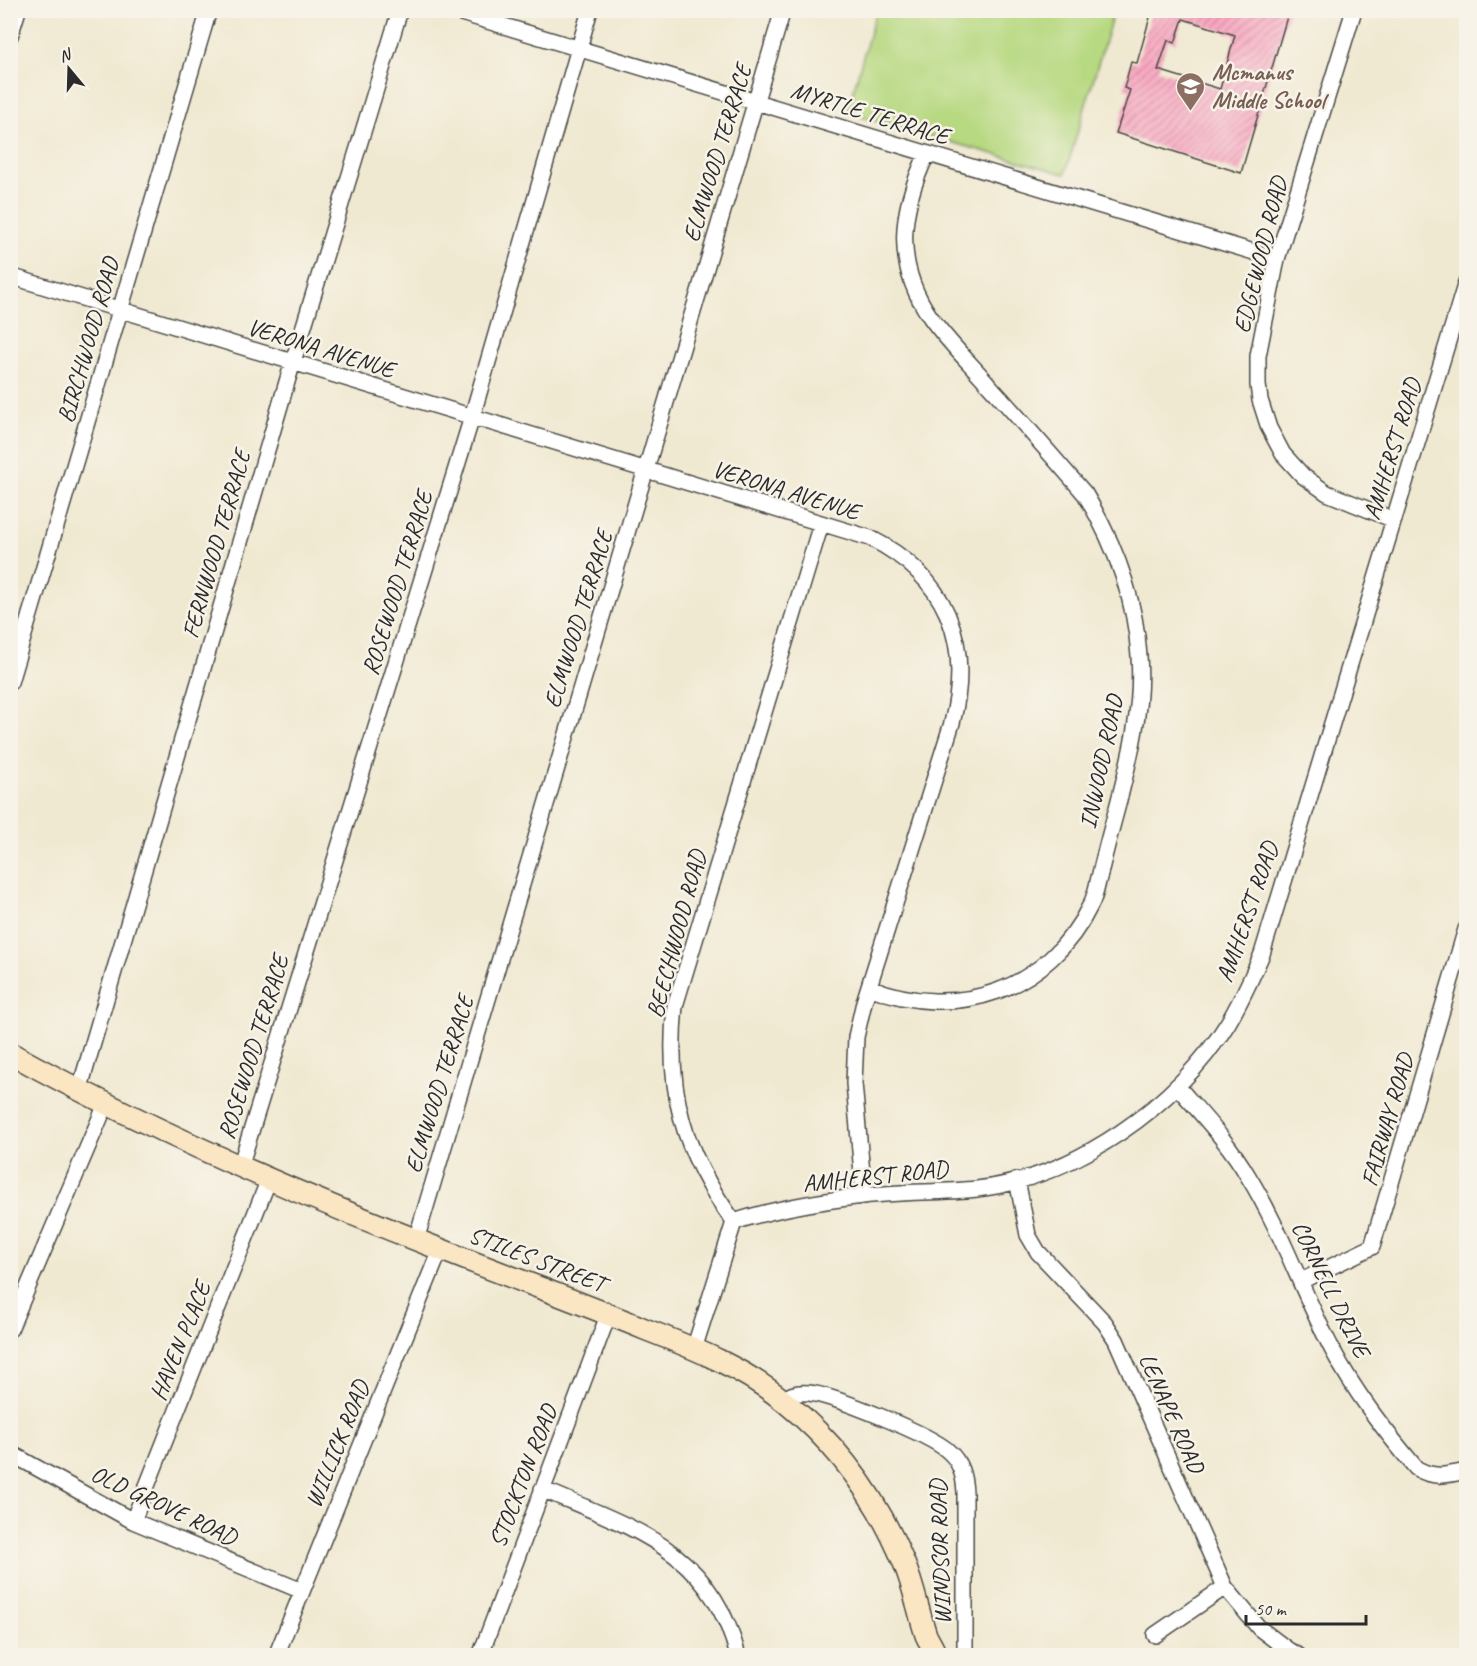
<svg xmlns="http://www.w3.org/2000/svg" width="1477" height="1666" viewBox="0 0 1477 1666" font-family="Caveat,sans-serif">
<style>
.green{fill:#b7d981;stroke:#718256;stroke-width:1.5}
.building{fill:url(#building-hatch);fill-rule:evenodd}
.lines{fill:none;stroke-linecap:round;stroke-linejoin:round}
.minor-casing{stroke:#494844;stroke-width:18}
.secondary-casing{stroke:#494844;stroke-width:24}
.minor{stroke:#fff;stroke-width:15}
.secondary{stroke:#fbe6c3;stroke-width:21}
.labels{text-anchor:middle;stroke-width:5;stroke-linejoin:round;paint-order:stroke}
.education-label{font-size:24px;font-weight:bold;fill:#785e54;stroke:#f7f3e8;text-anchor:start}
.street-label{font-size:24px;fill:#2b2b2b;stroke:#f7f3e8}
</style>
<defs>
<pattern id="building-hatch" width="6" height="6" patternUnits="userSpaceOnUse" patternTransform="scale(1.5)"><rect width="6" height="6" fill="#f9a7c1"/><path d="M-1 1l2-2M0 6l6-6M5 7l2-2" fill="none" stroke="#ca889d"/></pattern>
</defs>
<rect width="100%" height="100%" fill="#f7f3e8"/>
<filter id="ink" filterUnits="userSpaceOnUse"><feTurbulence type="fractalNoise" baseFrequency=".0167" numOctaves="2"/><feDisplacementMap in="SourceGraphic" scale="12" xChannelSelector="R" yChannelSelector="G"/><feConvolveMatrix kernelMatrix="1 2 1 2 8 2 1 2 1" color-interpolation-filters="sRGB"/></filter>
<filter id="wash" filterUnits="userSpaceOnUse"><feTurbulence type="fractalNoise" baseFrequency=".008" numOctaves="4" result="noise"/><feDisplacementMap in="SourceGraphic" scale="24" xChannelSelector="R" yChannelSelector="G"/><feGaussianBlur stdDeviation="1.35" result="paint"/><feColorMatrix in="noise" values="0 0 0 0 0 0 0 0 0 0 0 0 0 0 0 0 0 1.4 0 .05"/><feComposite in="paint" operator="in"/></filter>
<g filter="url(#wash)">
<rect width="100%" height="100%" fill="#f0e9d2"/>
<path class="green" d="M876,11h238l-49,163 -218,-61z"/>
<g id="blocks">
<path class="building" d="M1152,10h137l-48,163 -125,-40 14,-43 -6,-2 7,-26 6,1zM1183,19l52,16 -15,54 -62,-19 10,-30 7,3z"/>
</g>
</g>
<g filter="url(#ink)">
<use href="#blocks" fill-opacity="0" stroke="#494844" stroke-width="1.5"/>
<g class="lines">
<defs>
<path id="minor" d="M451,10l826,249
M1354,10l-77,249 -19,97v29l2,15 9,28 14,26 20,22 24,17 67,27
M10,36l8,-26
M10,276l860,262c76,38 103,104 82,185l-88,279 -8,35 -2,46 10,113
M10,682l199,-672
M869,987c87,35 180,4 222,-83 5,-9 6,-20 9,-30 5,-22 11,-44 17,-66 13,-50 26,-100 22,-152 -4,-60 -24,-112 -54,-162 -32,-37 -64,-74 -97,-110 -19,-22 -40,-42 -57,-66 -38,-54 -31,-108 -4,-164
M1177,1086c25,29 52,57 71,90 34,55 54,116 84,173 23,44 53,82 84,119 17,11 32,7 50,3
M79,1091l210,-716 111,-365
M240,1167l232,-750 118,-407
M1017,1180l11,55 10,17 67,71 11,17 109,247 34,41 29,22 11,6
M734,1222c42,-14 86,-21 129,-26 38,-5 76,-3 114,-7 97,-11 201,-84 251,-166 13,-22 24,-46 34,-69l204,-672
M734,1222c-51,-70 -68,-130 -59,-216l146,-482
M416,1240l367,-1230
M1301,1281l71,-34 94,-318
M10,1329l96,-225
M694,1349l40,-127
M783,1400c8,-7 16,-8 26,-7 24,2 122,42 139,58 13,11 16,26 17,41v164
M10,1453l123,68 169,70
M542,1489c90,39 169,60 196,167
M133,1521l136,-342
M1155,1635l70,-48
M276,1656l164,-406
M480,1656l129,-343"/>
<path id="secondary" d="M10,1053c139,77 285,140 432,197 68,27 137,52 205,80 49,19 97,38 138,72 53,43 93,98 119,161 10,24 14,48 22,72 3,7 8,13 10,21"/>
</defs>
<use href="#minor" class="minor-casing"/>
<use href="#secondary" class="secondary-casing"/>
<use href="#minor" class="minor"/>
<use href="#secondary" class="secondary"/>
</g>
</g>
<defs>
<symbol id="school-pin" viewBox="-11 -11 22 30"><path d="M0 17L-7.5 6A9.5 9.5 0 1 1 7.5 6Z" fill="#8d6e63" stroke="#f7f3e8"/><path d="M0-5L7-2L0 1L-7-2ZM-4 1L0 2.5L4 1V4Q0 6-4 4Z" fill="#fff"/></symbol>
</defs>
<g fill-rule="evenodd">
<use href="#school-pin" x="1174" y="70" width="33" height="45"/>
</g>
<g class="labels">
<g class="education-label">
<text x="1212" y="80">Mcmanus<tspan x="1212" dy="28">Middle School</tspan></text>
</g>
<g class="street-label">
<text transform="translate(870 113) rotate(17)" y="8">MYRTLE TERRACE</text>
<text transform="translate(717 153) rotate(-73)" y="8">ELMWOOD TERRACE</text>
<text transform="translate(1260 255) rotate(-76)" y="8">EDGEWOOD ROAD</text>
<text transform="translate(88 340) rotate(-74)" y="8">BIRCHWOOD ROAD</text>
<text transform="translate(321 348) rotate(17)" y="8">VERONA AVENUE</text>
<text transform="translate(1392 449) rotate(-73)" y="8">AMHERST ROAD</text>
<text transform="translate(786 490) rotate(17)" y="8">VERONA AVENUE</text>
<text transform="translate(216 544) rotate(-74)" y="8">FERNWOOD TERRACE</text>
<text transform="translate(397 583) rotate(-73)" y="8">ROSEWOOD TERRACE</text>
<text transform="translate(578 619) rotate(-73)" y="8">ELMWOOD TERRACE</text>
<text transform="translate(1101 762) rotate(-78)" y="8">INWOOD ROAD</text>
<text transform="translate(1247 912) rotate(-71)" y="8">AMHERST ROAD</text>
<text transform="translate(676 934) rotate(-75)" y="8">BEECHWOOD ROAD</text>
<text transform="translate(253 1047) rotate(-73)" y="8">ROSEWOOD TERRACE</text>
<text transform="translate(439 1084) rotate(-73)" y="8">ELMWOOD TERRACE</text>
<text transform="translate(1387 1120) rotate(-74)" y="8">FAIRWAY ROAD</text>
<text transform="translate(875 1176) rotate(-6)" y="8">AMHERST ROAD</text>
<text transform="translate(537 1259) rotate(21)" y="8">STILES STREET</text>
<text transform="translate(1331 1289) rotate(64)" y="8">CORNELL DRIVE</text>
<text transform="translate(180 1341) rotate(-68)" y="8">HAVEN PLACE</text>
<text transform="translate(1172 1413) rotate(66)" y="8">LENAPE ROAD</text>
<text transform="translate(337 1444) rotate(-68)" y="8">WILLICK ROAD</text>
<text transform="translate(523 1476) rotate(-69)" y="8">STOCKTON ROAD</text>
<text transform="translate(164 1505) rotate(25)" y="8">OLD GROVE ROAD</text>
<text transform="translate(940 1552) rotate(-92)" y="8">WINDSOR ROAD</text>
</g>
</g>
<rect width="1477" height="1666" fill="none" stroke="#f7f3e8" stroke-width="36"/>
<g transform="translate(69 69) rotate(341)" stroke="#f7f3e8" stroke-width="4.5" paint-order="stroke">
<path d="M0-4.5L10 22L0 15L-10 22Z" fill="#2b2b2b"/>
<text y="-9" font-size="16" font-weight="bold" text-anchor="middle" fill="#2b2b2b">N</text>
</g>
<path d="M1246 1615v9h120v-9" fill="none" stroke="#2b2b2b" stroke-width="3"/>
<text x="1255" y="1615" font-size="18" fill="#2b2b2b" stroke="#f7f3e8" stroke-width="4.5" paint-order="stroke">50 m</text>
</svg>
